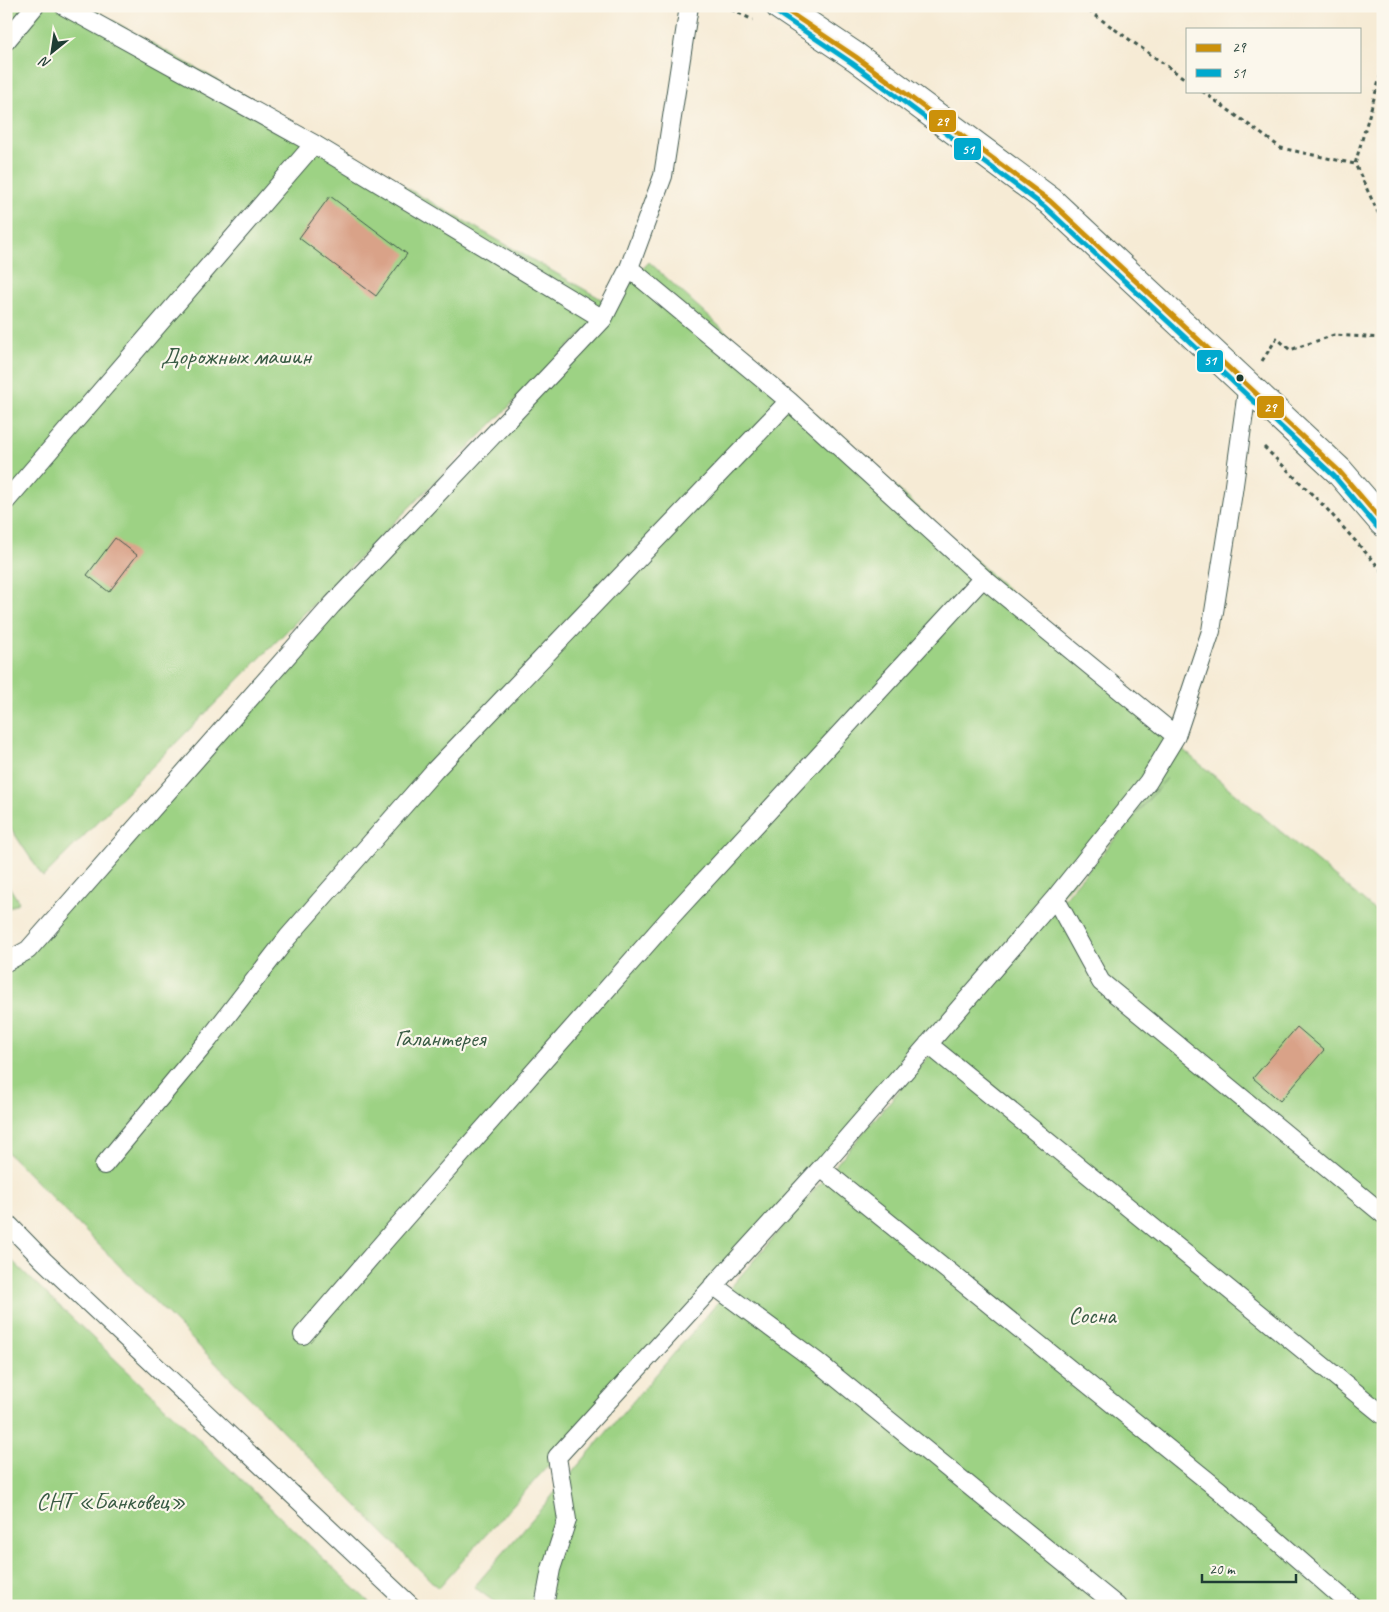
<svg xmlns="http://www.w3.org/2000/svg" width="1389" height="1612" viewBox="0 0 1389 1612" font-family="Caveat,sans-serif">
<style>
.green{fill:#9dd284;stroke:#5e885c}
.building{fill:#d9a288}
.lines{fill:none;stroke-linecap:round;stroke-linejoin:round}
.lane-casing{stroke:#3f574c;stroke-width:20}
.street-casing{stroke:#3f574c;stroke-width:30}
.path{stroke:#3f574c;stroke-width:3;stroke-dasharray:4 4;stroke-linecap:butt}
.lane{stroke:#fff;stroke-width:18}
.street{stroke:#fff;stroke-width:28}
.bus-1-casing{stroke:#fbf7ec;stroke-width:9}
.bus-2-casing{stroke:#fbf7ec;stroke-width:9}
.bus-1{stroke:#cc910a;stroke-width:5}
.bus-2{stroke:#00a9ce;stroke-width:5}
.bus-dot{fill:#1f3d34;stroke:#fbf7ec;stroke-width:2}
.labels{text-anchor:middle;stroke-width:4.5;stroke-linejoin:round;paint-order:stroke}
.park-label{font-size:24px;fill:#385b44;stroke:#fbf7ec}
.line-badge{stroke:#fbf7ec;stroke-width:2}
.badge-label{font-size:14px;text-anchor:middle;font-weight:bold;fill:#fff}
</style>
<rect width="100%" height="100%" fill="#fbf7ec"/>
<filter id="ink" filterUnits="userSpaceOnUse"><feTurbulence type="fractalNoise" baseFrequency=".02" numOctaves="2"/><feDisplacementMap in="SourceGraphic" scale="10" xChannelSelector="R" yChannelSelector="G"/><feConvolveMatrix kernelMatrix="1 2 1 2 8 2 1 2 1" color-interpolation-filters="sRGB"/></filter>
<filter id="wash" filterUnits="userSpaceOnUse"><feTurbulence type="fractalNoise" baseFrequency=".0096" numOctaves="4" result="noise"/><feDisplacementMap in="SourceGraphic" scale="20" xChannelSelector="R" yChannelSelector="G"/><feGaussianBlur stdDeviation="1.12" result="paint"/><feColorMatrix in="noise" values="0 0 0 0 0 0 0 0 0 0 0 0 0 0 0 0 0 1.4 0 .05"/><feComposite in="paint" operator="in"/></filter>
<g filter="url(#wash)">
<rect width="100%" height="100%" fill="#f6ebd5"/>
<path class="green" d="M6,6h81l523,298 39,-42 539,492 195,163v689h-883l-26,-19 693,-809 -729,810 -432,-437v-180l593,-655 -556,561 -37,-56z
M6,882l13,20 -13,8z
M6,1255l367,351h-367z"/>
<g id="blocks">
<path class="building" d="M330,196l77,58 -31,42 -77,-58z
M115,538l22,17 -28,37 -22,-17z
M1297,1027l27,23 -44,51 -27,-23z"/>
</g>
</g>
<g filter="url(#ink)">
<use href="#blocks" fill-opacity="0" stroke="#3f574c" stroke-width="1"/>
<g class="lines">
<defs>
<path id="lane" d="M64,6l250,138 289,175
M6,41l29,-35
M629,268l160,133 194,177 193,158
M6,501l308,-357
M1055,898l46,84 282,232
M6,962l22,-12 304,-345 271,-286 26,-51 34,-92 26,-170
M928,1044l455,371
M104,1165l105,-126 79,-102 147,-167 354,-369
M821,1168l398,322 133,116
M6,1222l38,39 367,345
M713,1285l103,76 301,245
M303,1335l85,-98 280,-317 315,-342
M544,1606l7,-37 16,-49 -10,-63 264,-289 234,-270 93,-116 28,-46 35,-105 22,-139 15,-108"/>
<path id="street" d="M780,6l76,51 194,144 289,270 44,51"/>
</defs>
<use href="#lane" class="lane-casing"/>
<use href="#street" class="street-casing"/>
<path class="path" d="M724,6l29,14
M1082,6l106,75
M1383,67l-28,97 28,59
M1202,91l79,57 74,16
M1262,361l15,-23 13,12 44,-15 49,3
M1264,447l62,61 57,64"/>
<use href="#lane" class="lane"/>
<use href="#street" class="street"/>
<defs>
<path id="bus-1" d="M780,6l76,51 194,144 289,270 44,51"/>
<path id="bus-2" d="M776,12l76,51 193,144 289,269 43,51"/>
</defs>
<use href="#bus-1" class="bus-1-casing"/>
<use href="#bus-2" class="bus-2-casing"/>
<use href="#bus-1" class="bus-1"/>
<use href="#bus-2" class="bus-2"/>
</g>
</g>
<circle class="bus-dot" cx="1240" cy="378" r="4.5"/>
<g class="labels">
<g class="park-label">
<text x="236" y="364">Дорожных машин</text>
<text x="440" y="1046">Галантерея</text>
<text x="1092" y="1323">Сосна</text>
<text x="111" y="1509">СНТ «Банковец»</text>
</g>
</g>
<g class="line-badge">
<rect x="928" y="109" width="29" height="24" rx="5" fill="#cc910a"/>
<rect x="953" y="137" width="29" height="24" rx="5" fill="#00a9ce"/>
<rect x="1196" y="349" width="28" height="24" rx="5" fill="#00a9ce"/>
<rect x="1256" y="395" width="29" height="24" rx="5" fill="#cc910a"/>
</g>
<g class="badge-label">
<text x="942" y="126">29</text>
<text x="968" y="154">51</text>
<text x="1210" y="365">51</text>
<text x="1270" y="412">29</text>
</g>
<rect width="1389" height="1612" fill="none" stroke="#fbf7ec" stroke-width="25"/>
<rect x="1186" y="28" width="175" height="65" fill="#fbf7ec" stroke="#a3ada2"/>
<rect x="1196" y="44" width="25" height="8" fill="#cc910a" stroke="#a3ada2"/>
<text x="1232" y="52" font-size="15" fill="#1f3d34">29</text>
<rect x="1196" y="69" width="25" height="8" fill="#00a9ce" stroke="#a3ada2"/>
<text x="1232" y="78" font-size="15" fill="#1f3d34">51</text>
<g transform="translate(52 52) rotate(210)" stroke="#fbf7ec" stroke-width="4" paint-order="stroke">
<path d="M0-4L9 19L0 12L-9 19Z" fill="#1f3d34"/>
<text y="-8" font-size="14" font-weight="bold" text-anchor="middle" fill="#1f3d34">N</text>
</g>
<path d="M1202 1574v8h94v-8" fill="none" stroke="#1f3d34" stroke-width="2.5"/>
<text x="1209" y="1574" font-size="15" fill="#1f3d34" stroke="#fbf7ec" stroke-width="4" paint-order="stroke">20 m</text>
</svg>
